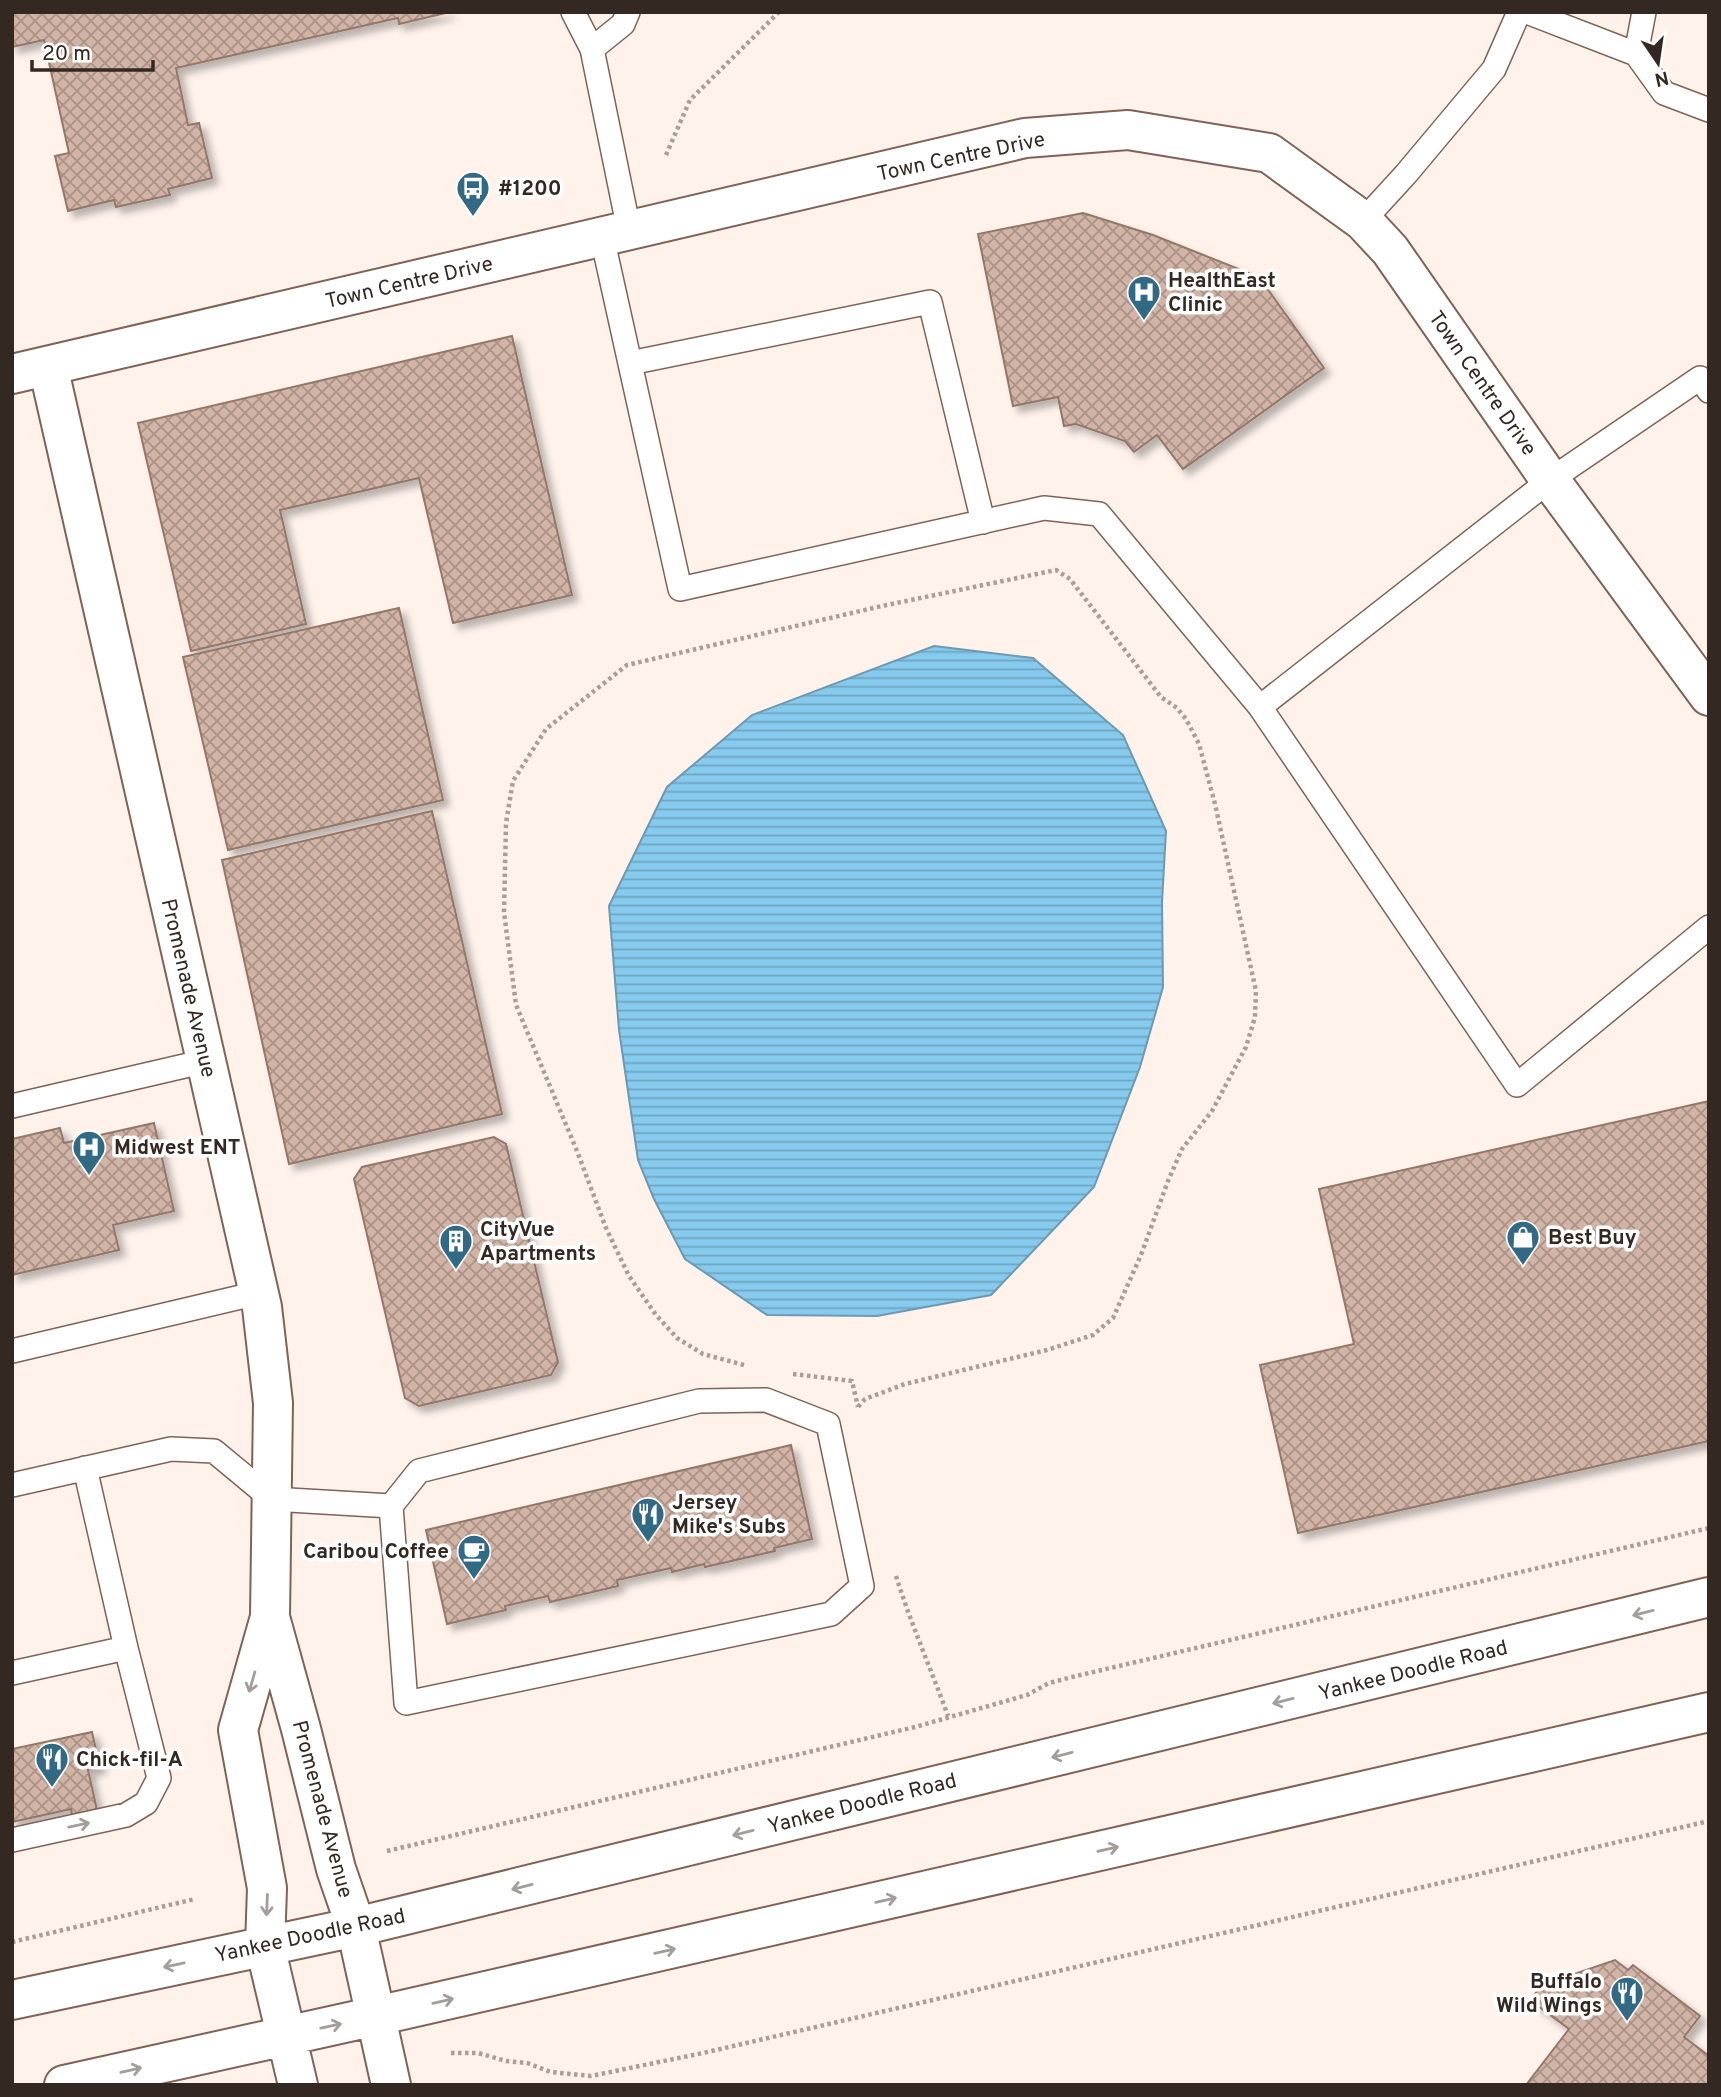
<svg xmlns="http://www.w3.org/2000/svg" width="1721" height="2097" viewBox="0 0 1721 2097" font-family="Overpass,sans-serif">
<style>
.water{fill:url(#water-rules);stroke:#6d99b1;stroke-width:2}
.building{fill:url(#building-cross-hatch);stroke:#93786a;stroke-width:2;filter:url(#shadow)}
.lines{fill:none;stroke-linecap:round;stroke-linejoin:round}
.lane-casing{stroke:#7e6356;stroke-width:26}
.secondary-casing{stroke:#7e6356;stroke-width:42}
.path{stroke:#aa9e98;stroke-width:4.5;stroke-dasharray:3.5 3.5;stroke-linecap:butt}
.lane{stroke:#fff;stroke-width:23}
.secondary{stroke:#fff;stroke-width:38}
.oneway{stroke:#a39e9c}
.labels{text-anchor:middle;stroke-width:7;stroke-linejoin:round;paint-order:stroke}
.street-label{font-size:21px;fill:#332822;stroke:#fff}
.poi-label{font-size:21px;font-weight:bold;fill:#332822;stroke:#fff;text-anchor:start}
</style>
<defs>
<pattern id="water-rules" width="6" height="5" patternUnits="userSpaceOnUse" patternTransform="scale(1.75)"><rect width="6" height="5" fill="#86caee"/><path d="M0 2.5h6" fill="none" stroke="#6ea4c0"/></pattern>
<pattern id="building-cross-hatch" width="8" height="8" patternUnits="userSpaceOnUse" patternTransform="scale(1.75)"><rect width="8" height="8" fill="#d2b4a6"/><path d="M0 0l8 8M0 8l8-8" fill="none" stroke="#ab9287"/></pattern>
<filter id="shadow"><feDropShadow dx="6" dy="6" stdDeviation="3.5" flood-color="#0004"/></filter>
</defs>
<rect width="100%" height="100%" fill="#fef2eb"/>
<path class="water" d="M934,646l99,12 90,77 43,96 -4,71 1,85 -23,80 -46,120 -103,108 -114,21 -110,-1 -82,-56 -31,-60 -16,-39 -19,-130 -10,-124 58,-119 85,-72z"/>
<path class="building" d="M12,12h438l-51,12 -1,-6 -222,50 12,57 11,-2 13,55 -44,11 2,6 -54,12 -2,-7 -46,11 -13,-55 14,-3 -25,-113 -32,7z
M1083,213l70,22 106,42 65,91 -141,101 -26,-34 -23,17 -9,-11 -49,-17 -12,2 -6,-29 -45,9 -35,-172z
M512,336l60,259 -119,28 -34,-145 -139,32 26,114 -115,27 -53,-228z
M399,608l44,192 -215,50 -45,-193z
M432,811l70,303 -213,50 -67,-304z
M1709,1101v340l-411,92 -38,-168 94,-21 -35,-155z
M154,1123l20,88 -61,14 6,25 -107,25v-136l48,-11 4,15z
M494,1137l12,7 52,218 -7,13 -132,31 -14,-8 -51,-219 8,-12z
M791,1445l21,94 -38,9 1,3 -70,16 -1,-3 -32,8 -1,-4 -54,12 1,6 -68,16 -2,-6 -43,10 1,4 -59,14 -21,-94z
M92,1732l8,35 -12,3 9,40 -25,6 -1,-7 -59,13v-73z
M1615,1960l13,10 5,-5 67,51 -16,21 25,19v29h-183l43,-56 -39,-29 12,-15z"/>
<g class="lines">
<defs>
<path id="lane" d="M573,12l19,37
M628,12l-5,12 -31,25 37,181
M1527,12l109,42 8,-42
M1636,54l28,39 45,17
M1363,221l43,-47 88,-105 25,-57
M602,237l78,352 364,-81 55,6 161,193
M630,363l300,-61 53,220
M1709,391l-9,-13 -150,102 -290,227 257,378 192,-158
M12,1106l194,-45
M12,1351l246,-58
M12,1485l159,-36 43,2 58,48 119,7 15,197 425,-89 31,-28 -34,-162 -62,-24 -67,1 -280,70 -28,35
M12,1673l114,-25 -41,-180
M12,1840l114,-25 20,-12 13,-25 -33,-130"/>
<path id="secondary" d="M48,366l214,941 11,96 -3,214 -32,113 29,158 -2,58 33,139
M12,374l1013,-236 103,-8 141,23 94,68 27,29 160,230 159,216
M270,1617l31,112 35,140 20,58 35,158
M12,2000l344,-73 1353,-330
M64,2085l312,-69 1333,-304"/>
</defs>
<use href="#lane" class="lane-casing"/>
<use href="#secondary" class="secondary-casing"/>
<path class="path" d="M666,155l24,-55 89,-88
M744,1365l-41,-11 -26,-16 -21,-23 -27,-39 -23,-48 -29,-77 -61,-146 -12,-93 2,-89 7,-42 33,-52 81,-64 255,-59 174,-36 14,9 91,118 16,11 9,11 13,25 16,60 41,187 -1,26 -9,30 -34,64 -30,38 -14,32 -27,74 -28,63 -20,17 -46,15 -142,34 -40,15 -7,8
M793,1374l59,7 6,26
M896,1576c15,48 35,93 52,140
M387,1851l528,-124 112,-32 22,-12 23,-6 637,-149
M12,1942l183,-43
M451,2053h27l28,8 21,2 24,9 40,4 112,-23 1006,-232"/>
<use href="#lane" class="lane"/>
<use href="#secondary" class="secondary"/>
</g>
<defs><path id="oneway-shaft" d="M-6 0H5M1.5-3L5.5 0L1.5 3" fill="none" stroke-width="1.6" stroke-linecap="round" stroke-linejoin="round" transform="scale(1.75)"/></defs>
<g class="oneway">
<use href="#oneway-shaft" transform="translate(1643 1613) rotate(166)"/>
<use href="#oneway-shaft" transform="translate(252 1682) rotate(106)"/>
<use href="#oneway-shaft" transform="translate(1283 1701) rotate(166)"/>
<use href="#oneway-shaft" transform="translate(1062 1755) rotate(166)"/>
<use href="#oneway-shaft" transform="translate(79 1825) rotate(-12)"/>
<use href="#oneway-shaft" transform="translate(743 1833) rotate(166)"/>
<use href="#oneway-shaft" transform="translate(1108 1849) rotate(-13)"/>
<use href="#oneway-shaft" transform="translate(522 1887) rotate(166)"/>
<use href="#oneway-shaft" transform="translate(886 1900) rotate(-13)"/>
<use href="#oneway-shaft" transform="translate(267 1905) rotate(92)"/>
<use href="#oneway-shaft" transform="translate(665 1951) rotate(-13)"/>
<use href="#oneway-shaft" transform="translate(174 1965) rotate(168)"/>
<use href="#oneway-shaft" transform="translate(443 2001) rotate(-13)"/>
<use href="#oneway-shaft" transform="translate(331 2026) rotate(-12)"/>
<use href="#oneway-shaft" transform="translate(131 2070) rotate(-13)"/>
</g>
<defs>
<symbol id="bus-pin" viewBox="-11 -11 22 30"><path d="M0 17L-7.5 6A9.5 9.5 0 1 1 7.5 6Z" fill="#326984" stroke="#fff"/><path d="M-5-6H5V4H4V6H2V4H-2V6H-4V4H-5ZM-3.5-4V0h7V-4ZM-3.5 1.2v1.5H-2V1.2ZM2 1.2v1.5H3.5V1.2Z" fill="#fff"/></symbol>
<symbol id="hospital-pin" viewBox="-11 -11 22 30"><path d="M0 17L-7.5 6A9.5 9.5 0 1 1 7.5 6Z" fill="#326984" stroke="#fff"/><path d="M-5-5h3v3.5h4V-5h3V5h-3V1.5h-4V5h-3Z" fill="#fff"/></symbol>
<symbol id="shop-pin" viewBox="-11 -11 22 30"><path d="M0 17L-7.5 6A9.5 9.5 0 1 1 7.5 6Z" fill="#326984" stroke="#fff"/><path d="M-5-2.5h2.3a2.7 3.5 0 0 1 5.4 0H5L5.5 6h-11ZM-1.5-2.5h3a1.5 2.3 0 0 0-3 0Z" fill="#fff"/></symbol>
<symbol id="building-pin" viewBox="-11 -11 22 30"><path d="M0 17L-7.5 6A9.5 9.5 0 1 1 7.5 6Z" fill="#326984" stroke="#fff"/><path d="M-4-6H4V6H1V3H-1V6H-4ZM-2.5-4.3h1.7v1.8h-1.7ZM.8-4.3h1.7v1.8H.8ZM-2.5-1h1.7V.8h-1.7ZM.8-1h1.7V.8H.8Z" fill="#fff"/></symbol>
<symbol id="restaurant-pin" viewBox="-11 -11 22 30"><path d="M0 17L-7.5 6A9.5 9.5 0 1 1 7.5 6Z" fill="#326984" stroke="#fff"/><path d="M-5-6h1v4h1v-4h1v4h1v-4h1v5L-1.5 .5V6h-2V.5L-5-1ZM5-6V6H3V1.5H1.5Q1.5-4 5-6Z" fill="#fff"/></symbol>
<symbol id="cafe-pin" viewBox="-11 -11 22 30"><path d="M0 17L-7.5 6A9.5 9.5 0 1 1 7.5 6Z" fill="#326984" stroke="#fff"/><path d="M-5.5-4.5H6V0H3Q3 3.5 0 3.5H-2.5Q-5.5 3.5-5.5 0ZM3-3.2v2h1.7v-2ZM-6 4.5H4V6H-6Z" fill="#fff"/></symbol>
</defs>
<g fill-rule="evenodd">
<use href="#bus-pin" x="454" y="169" width="38" height="52"/>
<use href="#hospital-pin" x="1125" y="273" width="38" height="52"/>
<use href="#hospital-pin" x="70" y="1128" width="38" height="52"/>
<use href="#shop-pin" x="1504" y="1218" width="38" height="52"/>
<use href="#building-pin" x="437" y="1222" width="38" height="52"/>
<use href="#restaurant-pin" x="629" y="1495" width="38" height="52"/>
<use href="#cafe-pin" x="455" y="1532" width="38" height="52"/>
<use href="#restaurant-pin" x="33" y="1740" width="38" height="52"/>
<use href="#restaurant-pin" x="1608" y="1974" width="38" height="52"/>
</g>
<g class="labels">
<g class="street-label">
<text transform="translate(961 156) rotate(-12)" y="7">Town Centre Drive</text>
<text transform="translate(409 282) rotate(-13)" y="7">Town Centre Drive</text>
<text transform="translate(1483 383) rotate(55)" y="7">Town Centre Drive</text>
<text transform="translate(189 988) rotate(77)" y="7">Promenade Avenue</text>
<text transform="translate(1413 1670) rotate(-14)" y="7">Yankee Doodle Road</text>
<text transform="translate(862 1803) rotate(-14)" y="7">Yankee Doodle Road</text>
<text transform="translate(323 1809) rotate(75)" y="7">Promenade Avenue</text>
<text transform="translate(310 1935) rotate(-12)" y="7">Yankee Doodle Road</text>
</g>
<g class="poi-label">
<text x="498" y="195">#1200</text>
<text x="1168" y="287">HealthEast<tspan x="1168" dy="24">Clinic</tspan></text>
<text x="114" y="1154">Midwest ENT</text>
<text x="480" y="1236">CityVue<tspan x="480" dy="24">Apartments</tspan></text>
<text x="1548" y="1244">Best Buy</text>
<text x="672" y="1509">Jersey<tspan x="672" dy="24">Mike's Subs</tspan></text>
<text x="449" y="1558" text-anchor="end">Caribou Coffee</text>
<text x="76" y="1766">Chick-fil-A</text>
<text x="1602" y="1988" text-anchor="end">Buffalo<tspan x="1602" dy="24">Wild Wings</tspan></text>
</g>
</g>
<rect width="1721" height="2097" fill="none" stroke="#332822" stroke-width="28"/>
<g transform="translate(1658 63) rotate(167)" stroke="#ffffff" stroke-width="5" paint-order="stroke">
<path d="M0-5L12 26L0 18L-12 26Z" fill="#332822"/>
<text y="-10" font-size="19" font-weight="bold" text-anchor="middle" fill="#332822">N</text>
</g>
<path d="M32 60v10h121v-10" fill="none" stroke="#332822" stroke-width="3.5"/>
<text x="42" y="60" font-size="21" fill="#332822" stroke="#ffffff" stroke-width="5" paint-order="stroke">20 m</text>
</svg>
